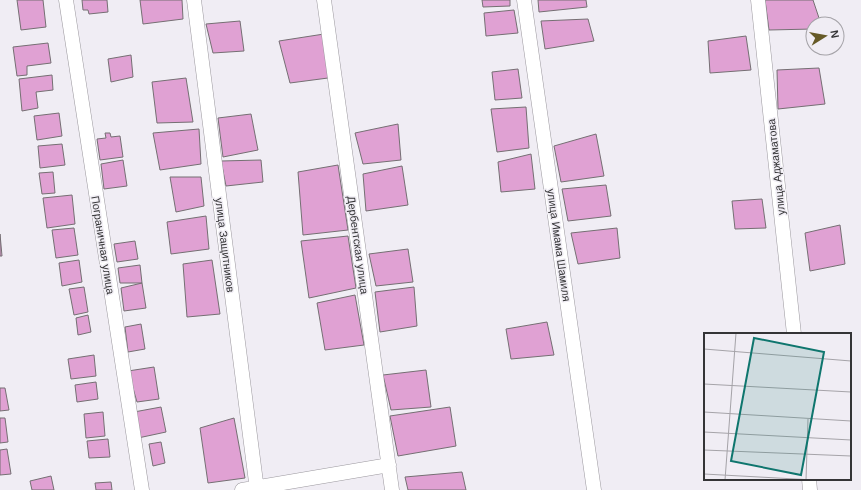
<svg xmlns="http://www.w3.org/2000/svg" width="861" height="490" viewBox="0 0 861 490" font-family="Helvetica,sans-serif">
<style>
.building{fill:#e0a1d3;stroke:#756f73}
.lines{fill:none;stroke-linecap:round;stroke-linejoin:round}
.street-casing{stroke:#9b989e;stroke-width:15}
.street{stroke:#fff;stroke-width:14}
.labels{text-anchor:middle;stroke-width:3;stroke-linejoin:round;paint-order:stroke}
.street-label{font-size:11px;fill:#343436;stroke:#f0edf4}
.inset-road{fill:none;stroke:#a5a3a8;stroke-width:1}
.view{fill:#0f766e;fill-opacity:0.15;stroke:#0f766e;stroke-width:2}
.inset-edge{fill:none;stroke:#343436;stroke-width:2}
</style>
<rect width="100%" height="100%" fill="#f0edf4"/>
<path class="building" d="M17,0h26l3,27 -25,3z
M82,0h25l1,12 -19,2 -1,-4h-5z
M140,0h42l1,19 -40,5z
M482,0h28v6l-27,1z
M538,0h48l1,7 -48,5z
M765,0h48l8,24h-8v5l-44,1z
M514,10l4,23 -32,3 -2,-23z
M588,19l6,22 -49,8 -4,-28z
M240,21l4,30 -31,2 -7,-29z
M324,34l4,44 -38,5 -11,-42z
M746,36l5,34 -41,3 -2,-32z
M48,43l3,20 -24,3v9l-10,1 -4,-29z
M131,55l2,22 -22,5 -3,-23z
M819,68l6,36 -47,5 -1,-39z
M518,69l4,29 -27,2 -3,-28z
M52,75l1,15 -17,2 2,16 -16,3 -3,-32z
M186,78l7,44 -36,1 -5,-41z
M526,107l3,41 -32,4 -6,-43z
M59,113l3,23 -25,4 -3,-24z
M251,114l7,36 -35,7 -5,-39z
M398,124l3,36 -38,4 -8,-31z
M199,129l2,35 -41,6 -7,-37z
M105,133h5l1,4 9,-1 3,21 -23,3 -3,-21 9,-1z
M596,134l8,42 -43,6 -7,-36z
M62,144l3,21 -25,3 -2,-22z
M531,154l4,35 -34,3 -3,-30z
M123,160l4,26 -23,3 -3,-25z
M261,160l2,22 -37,4 -5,-25z
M338,165l10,65 -45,5 -5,-63z
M402,166l6,39 -42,6 -3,-37z
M53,172l2,21 -13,1 -3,-21z
M170,177h31l3,29 -28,6z
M606,185l5,31 -43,5 -6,-32z
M72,195l3,29 -28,4 -4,-30z
M762,199l4,29 -31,1 -3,-28z
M206,216l3,33 -38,5 -4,-32z
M840,225l5,39 -35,7 -5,-38z
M74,228l4,27 -22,3 -4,-28z
M617,228l3,30 -42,6 -7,-31z
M0,234l2,22h-2z
M348,236l8,52 -47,10 -8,-57z
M135,241l3,18 -21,3 -3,-18z
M408,249l5,33 -37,4 -7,-32z
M79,260l3,22 -20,4 -3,-23z
M212,260l8,54 -33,3 -4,-53z
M140,265l2,18h-22l-2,-15z
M142,283l4,25 -22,3 -3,-23z
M84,287l4,25 -14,3 -5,-26z
M414,287l3,39 -37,6 -5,-40z
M355,295l9,50 -39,5 -8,-47z
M88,315l3,17 -13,3 -2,-17z
M547,322l7,33 -43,4 -5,-30z
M141,324l4,25 -17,3 -3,-25z
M94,355l2,21 -25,3 -3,-20z
M154,367l5,32 -22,3 -9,-31z
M426,370l5,37 -40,3 -8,-35z
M96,382l2,17 -21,3 -2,-17z
M0,388h5l4,22 -9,1z
M161,407l5,25 -28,6 -4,-26z
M450,407l6,39 -58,10 -8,-40z
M103,412l2,24 -19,2 -2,-24z
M0,418h5l3,24 -8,1z
M234,418l11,60 -37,5 -8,-55z
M108,439l2,18 -21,1 -2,-17z
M161,442l4,21 -12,3 -4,-22z
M7,449l4,25 -11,1v-25z
M462,472l4,18h-58l-3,-13z
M51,476l3,14h-22l-2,-9z
M111,482l1,8h-16l-1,-7z"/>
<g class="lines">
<defs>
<path id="street" d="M66,0l76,490
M194,0l63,490
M324,0l68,490
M524,0l70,490
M758,0l36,334
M809,479l1,11
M242,490l147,-25"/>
</defs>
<use href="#street" class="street-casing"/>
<use href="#street" class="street"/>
</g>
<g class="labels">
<g class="street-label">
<text transform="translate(776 167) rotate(-96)" y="4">улица Аджаматова</text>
<text transform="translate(103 245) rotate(81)" y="4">Пограничная улица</text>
<text transform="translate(225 245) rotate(83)" y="4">улица Защитников</text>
<text transform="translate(358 245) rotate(82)" y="4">Дербентская улица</text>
<text transform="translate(559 245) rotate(82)" y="4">улица Имама Шамиля</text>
</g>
</g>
<g transform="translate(704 333)">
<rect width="147" height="147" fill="#f0edf4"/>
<path class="inset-road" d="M0,16l147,12M0,51l147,8M0,79l147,9M0,99l147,8M0,117l147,6M0,141l110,6M21,147l11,-147M102,147l2,-61"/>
<path class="view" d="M50,5l70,14 -23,123 -70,-14z"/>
<rect width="147" height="147" class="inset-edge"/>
</g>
<g transform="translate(825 36) rotate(79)"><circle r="19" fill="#f0edf4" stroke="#a5a3a8"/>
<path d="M0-3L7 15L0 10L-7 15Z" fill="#665a27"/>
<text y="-6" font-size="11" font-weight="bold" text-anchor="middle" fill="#343436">N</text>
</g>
</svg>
